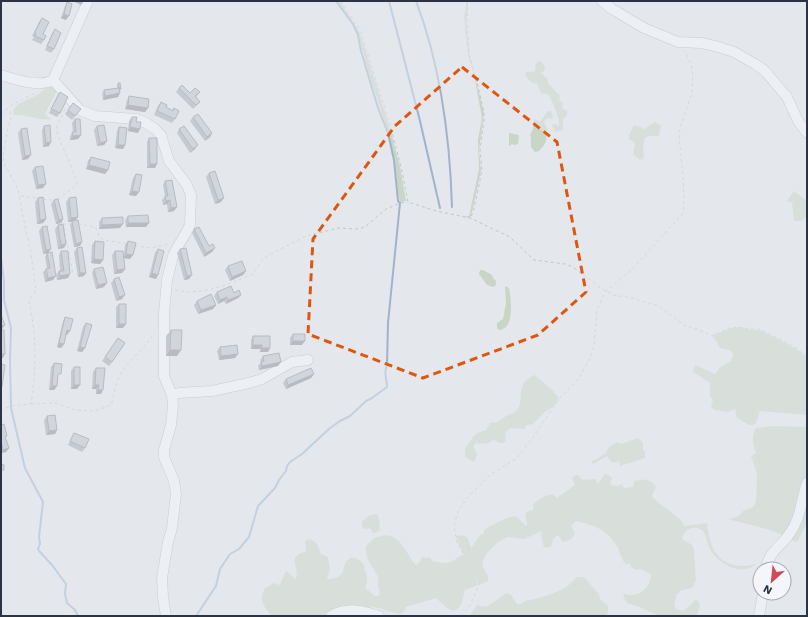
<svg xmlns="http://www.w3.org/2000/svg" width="808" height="617" viewBox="0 0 808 617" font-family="'Work Sans',sans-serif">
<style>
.green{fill:#c9d6c5}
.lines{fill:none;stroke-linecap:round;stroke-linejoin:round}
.stream{stroke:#9fb4cc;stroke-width:2}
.minor-casing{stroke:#a9aeb7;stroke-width:11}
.path{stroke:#c2c5cb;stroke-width:1;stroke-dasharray:3 3;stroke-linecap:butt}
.minor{stroke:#f7f8fa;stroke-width:10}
.wall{fill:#a1a5ae}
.shaded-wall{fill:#83868d}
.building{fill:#bbc0ca;stroke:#83868d}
.marked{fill:none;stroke:#df570f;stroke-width:3;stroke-dasharray:8 5;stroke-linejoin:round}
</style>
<rect width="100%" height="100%" fill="#e4e7ec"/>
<path class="green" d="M337,1h3l20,32 31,99 9,35 6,34 -6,1 -2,-9 -3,-33 -7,-27 -22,-69 -7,-29 -5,-11z
M466,1l2,3 -2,18 3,31 15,60 -5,37 2,21 -9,41 -2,6 -6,-2h5l1,-4 9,-43 -1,-29 4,-22 -8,-44 -6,-19 -4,-39 2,-9z
M538,61c5,1 7,4 7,9l-4,3 7,6v4l12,13 -1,4 3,2 1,4 -1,2 5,3v4l-4,5v10l-8,2 -3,-7 4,-1 1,2h2v-6l-3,-8 -7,-17 -8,-2 -4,-9 -6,-2 -6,-7 1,-3c16,0 5,-3 12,-11z
M50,85l8,4 -13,25 6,5c-13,2 -24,-5 -37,-4l-1,-4 5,-7 19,-9z
M548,111h3l2,6 -1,2 -5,-1 -3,4 4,8 -3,2c4,8 -1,14 -6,19l-4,1 -4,-5v-9l-1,-3 3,-6 1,-10 6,3z
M655,122l6,4 -2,10h-10l-4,2 -2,10 1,8 -1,3 -3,1 -7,-6 2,-10 -4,-4h-2v-5l5,-10 11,4 3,-3z
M509,133l10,2 -1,9 -4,1 -2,-1 -3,2z
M794,191l13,10v14l-5,6h-8l-2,-18 -5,-2z
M480,270h3l9,5 1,3 3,3v4l-3,2 -6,-2 -8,-11z
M505,286l4,2c2,12 6,39 -9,42l-3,-1v-6l6,-4 3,-16z
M736,327l26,4 33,17 6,4 6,6v57l-47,-4 -4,12 -3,2h-4l-12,-7 -2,-9 -7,3 -14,-2 -3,-4 2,-6 -3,-4v-13l-17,-11 2,-7 20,9 5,-7 11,-6c6,-13 -3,-10 -11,-13l-5,-9 -3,-3 14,-6z
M535,375l18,16 6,7 -5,8 -9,6 -12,12 -7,1 -2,5 -4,-2 -3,1 -7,-1 -5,5 1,7 -2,3h-5l-5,-3 -8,4 -3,-1 -3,1 -4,-1 -3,3 4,8 -3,8 -9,-5v-8l8,-12 4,-4 9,-3 4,-7c11,-1 8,-2 16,-7 4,-2 9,-3 11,-6 9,-11 -4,-26 18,-35z
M774,426l33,1v52l-20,58 -17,-7 -42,-11 9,-2 6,-6 10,-4 3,-6 1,-27 -6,-18 5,-3c-3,-9 -5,-15 0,-25z
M638,438l5,5v7l2,2v6l-25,8 -1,-5 -7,2 -5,-7 -14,8 -2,-2 14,-8 4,-7 8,-5 4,2z
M605,474l4,1 3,3 -2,5 1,2 6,1 5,-2 2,4 9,-1 1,-6c9,-2 17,-3 22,6l-4,9 1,2 28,22 3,6 17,-2 6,-1c1,8 2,17 6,25 7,17 27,21 43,16 -14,13 -38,0 -46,-15 -3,-6 -3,-13 -7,-18 -8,-7 -20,-2 -21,8l10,6 2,5 2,30 -3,7 -5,2 -6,1 -5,4 -3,12 2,3 7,2 4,-3 8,-8 3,1 2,4 -3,11h-37l-26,-11 -6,-1 -3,-3 -2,-8c14,7 28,-5 28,-19l-7,-3 -2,-2 -6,1 -5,-3 -2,-4 -2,2c-6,-5 -6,-10 -9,-17 -11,-19 -22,-22 -42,-27l-5,5 4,7c-3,6 -5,8 -12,9l-5,-7 -4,3 -3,8 -3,2 -4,-1c-2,-4 -1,-7 -3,-11l1,-5 -18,8 -16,-2 -10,5 -11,11 -5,9 1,5 5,9v5l-9,4c-4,-18 -19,-31 -23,-49 12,-3 12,2 15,12l9,-13 3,-1 2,-5 5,-3 17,-8 9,-2 10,10 1,-4 -2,-7 1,-3 7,-2v-5c5,-6 13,-10 20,-11l4,4c5,-4 12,-9 18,-13l-3,-7 3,-3h4l1,3 3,2 13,-1 1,4 1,1z
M807,486v37l-10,19 -5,-2 -11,10z
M376,514c4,2 4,12 4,16l-5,3h-2l-3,-5 -6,1 -2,-4v-4l8,-6z
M386,535c15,0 21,21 30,30l4,-3 1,-5 10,1v3c20,3 16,4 32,-7l11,17 4,14 -13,5c-2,7 -3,18 -11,21l-7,-3 -11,-10 -30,9 -2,5 -4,2c-10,-1 -18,-7 -29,-7l-4,4 -37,5h-58c-8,-9 -14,-16 -7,-28l9,-5 5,2 1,-1 6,-13c5,2 6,7 10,8 4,-12 -10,-22 9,-27l1,-2 -1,-9 4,-2c8,2 9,7 12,15l7,3 2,12 -3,10c5,0 12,-1 15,-6 2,-2 1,-6 3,-9 5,-11 15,-6 20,2l-1,4c4,5 4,12 1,18l10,8h3l2,-3 -2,-7v-9l-10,-17 -2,-7v-7l8,-8z
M577,577h7l15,17 1,5 8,7v6l-2,4h-137l8,-11c13,5 19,-6 29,-12l5,2 6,9h3l7,-4h3c17,-4 36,-9 47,-23z"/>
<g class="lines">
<path class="stream" d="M389,1l31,120 20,87
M416,1c24,63 34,138 36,206
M1,258l3,23v19l7,28 -1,32 1,48 14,60 18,34 -4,35 1,7 -2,5 2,3 12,13 14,19 -1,10 2,9 8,7 3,6
M196,616l20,-30 4,-17 10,-15 9,-5 10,-12 9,-31 17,-18 4,-8 7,-9 1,-5 3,-4 12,-8 28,-26 10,-7 10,-5 16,-15 6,-3 15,-11c0,-9 -4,-14 0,-22l1,-42 12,-120 -2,-2 -4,-41 -6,-27 -10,-25 -17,-57 -3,-16 -5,-11 -17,-23"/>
<defs>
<path id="minor" d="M602,1l10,8 32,19 34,14 23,1 14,3 19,6 21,12 9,6 23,27 11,24 9,12
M1,75c14,4 38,13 52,5l35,-79
M53,80l27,30 15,6 41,3 10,4 9,6 6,6 8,26 18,24 4,10 -1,30 -4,8 -8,13 -5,10 -6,24 -3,34v62l8,19 1,11 -2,19 -7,25v7l10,24 2,13 -4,34 -4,14 -6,36 1,19 3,19
M172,395l7,-2 33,-2 37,-8 13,-4 30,-17 16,-2
M766,569c2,-17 15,-22 24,-36 11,-15 11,-33 17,-50
M331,616c16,-9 31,-6 48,0
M759,616l4,-23"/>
</defs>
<use href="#minor" class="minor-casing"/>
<path class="path" d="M341,1l20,31 31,100 9,35 7,35 28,9 34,7 40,19 24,23 31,4 8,3 26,20 14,8 19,3 27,8 26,20 12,3 15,7 14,-7 10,-2 26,3 33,17 12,10
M467,1l1,8 -1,13 2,31 8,29 7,30v8l-4,30 2,21 -9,42 -3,5
M1,114l14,-11 22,-11
M21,196l16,2
M43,199l7,1 7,-1
M58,199l19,-14 -4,-15 -16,-36v-8l9,-19
M63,224h8
M78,224l17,3 3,5 1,5 5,3 24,4
M64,228l9,46
M135,246l16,2 18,-4
M175,290l13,2 21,-2 22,-7 22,-9 9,-14 7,-5 37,-19 32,-8 20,1 7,-2 21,-18 14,-6 7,-1
M31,404l25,-1 19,7 20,1 16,-6c4,-10 3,-20 9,-30 9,-16 25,-26 35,-43
M1,411l9,-5 21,-2c5,-33 6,-69 -2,-102l1,-3 6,-9 -5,-36 -11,-53c0,-14 -12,-27 -16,-39 -2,-6 0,-10 1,-16 2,-11 2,-19 7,-30l-4,-7
M461,616l9,-10 9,-21 -4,-14 -18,-28 -3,-17 4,-15 10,-14 22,-22 27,-17 17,-22 25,-37 16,-16 7,-10 9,-17 3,-10 3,-36 6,-13 3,-6 23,-19 19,-20 35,-39 1,-14 -1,-22 -4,-42 2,-11 11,-31 1,-17 -2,-12 -6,-13"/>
<use href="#minor" class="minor"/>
</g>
<path class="wall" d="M67,2l-1,18 -5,-2 4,-12z
M42,18l2,22 -3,4 -9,-4 2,-3 -2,-1 7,-14z
M55,30l-1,19 -3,4 -6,-3 7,-17z
M118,83l2,8 -2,6 -15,3 -1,-6 2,-4 13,-2v-3z
M179,88l11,5 10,-1 -4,5 4,5 -7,7 -17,-17z
M60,92v21l-3,4 -8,-4 8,-17z
M129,96l19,12 -3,4 -20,-3 2,-9z
M161,102l5,5 6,3 2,-2 1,11 -3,4 -18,-8 4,-9z
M73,103l8,6 -9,11 -7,-6z
M132,117l4,5 2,11 -10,-2 1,-10z
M193,117l19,16 -2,4 -5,4 -15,-20z
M75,119l6,16 -3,4 -8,1v-4l3,-4 -1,-9z
M44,126l5,20 -6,1 -1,-17z
M97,126l10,15 -3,4 -7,1 -3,-16z
M119,127l6,18 -2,4 -8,-1 2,-17z
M21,129l7,30 -6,1 -4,-27z
M179,129l16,20 -5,4 -13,-20z
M149,138l6,30h-8v-26z
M91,157l17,13 -3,4 -19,-5 2,-8z
M35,167l8,21 -7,1 -4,-18z
M209,173l12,29 -6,2 -9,-27z
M136,174v22l-7,-1 4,-17z
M165,181l9,30 -6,1 -1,-8 -4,1 -1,-5 3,-4 -2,-11z
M38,198l8,21 -3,4 -6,1 -2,-22z
M69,198l7,23 4,25 -6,1 -4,-22 2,-3h-4l-2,-20z
M54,200l9,19 -2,4 -5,1 -5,-20z
M128,216l18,11h-20l-1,-7z
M102,218l18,10 -21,1v-7z
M58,225l8,19 -2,4 -6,1 -3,-20z
M42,227l6,26 5,27 -8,2 -2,-10 4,-4 -2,-11 2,-4 -4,1 -4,-23z
M194,229l15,17 3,6 -8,5 -12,-24z
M95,241l8,19 -3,4 -9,-1 1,-18z
M128,241l2,18 -6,-1 1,11 -3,4 -8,1 -2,-19 3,-4 9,3 1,-9z
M77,248l7,28 -6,1 -4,-25z
M158,249l-2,30 -7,-2 6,-24z
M180,249l9,30 -5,1 -7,-27z
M61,251l7,27 -11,2 -1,-5 3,-4h1l-1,-16z
M228,266l18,5 -3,4 -13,6 -5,-11z
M94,269l10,18 -8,2 -4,-16z
M114,279l8,20 -6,2 -5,-18z
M217,292l17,1 7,2 -3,3 -12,6 -2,-3 -6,3 -4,-8z
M197,301l19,4 -3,4 -15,5 -4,-9z
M119,304l4,24h-7v-21z
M65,317l2,18h-1l-2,9 -3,4 -4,-1 6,-26z
M86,323l-1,25 -3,4 -5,-1 6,-24z
M171,330l6,26h-11v-20z
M293,334l9,11h-12v-7z
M253,336l17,12 -2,4h-8v-3h-9v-9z
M118,338l7,5 -16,23 -7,-5z
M220,347l15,11 -16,2 -2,-9z
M263,356l15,10 -19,4 -1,-4 3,-4 -1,-2z
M54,363l4,15 -1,8 -3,4h-5l2,-23z
M74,367l3,22h-6v-18z
M96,368l5,26h-5v-5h-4l1,-17z
M314,374l-3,4 -25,11 -3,-6 3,-4z
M47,416l10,14 -2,4 -9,1 -2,-15z
M1,425l8,23 -3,4 -5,1z
M74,433l11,15 -3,4 -14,-7z"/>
<path class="shaded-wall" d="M76,1h8l-3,4 -6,-3z
M64,14l5,2 -3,4 -5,-2z
M120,93l-2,4 -15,3 2,-4z
M128,105l20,3 -3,4 -20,-3z
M130,127l10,2 -2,4 -10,-2z
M212,133l-2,4 -5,4 2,-4z
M81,135l-3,4 -8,1 3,-4z
M107,141l-3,4 -7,1 3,-3z
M51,142l-2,4 -6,1 3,-4z
M118,145h7l-2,4 -8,-1z
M198,145l-3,4 -5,4 3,-4z
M31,155l-3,4 -6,1 3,-4z
M150,164h7l-2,4h-8z
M89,165l19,5 -3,4 -19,-5z
M46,184l-3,4 -7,1 2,-4z
M132,191l7,1 -3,4 -7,-1z
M224,198l-3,4 -6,2 3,-4z
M170,200l-3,4 -4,1 3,-4z
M177,207l-3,4 -6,1 3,-4z
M78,217l-3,4 -7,1 3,-4z
M46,219l-3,4 -6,1 3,-4z
M63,219l-2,4 -5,1 3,-4z
M128,223h21l-3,4h-20z
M123,224l-3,4 -21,1 3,-4z
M82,242l-2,4 -6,1 2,-3z
M66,244l-2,4 -6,1 3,-4z
M215,248l-3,4 -8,5 2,-4z
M51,249l-3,4 -5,1 3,-4z
M126,254l7,1 -3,4 -7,-1z
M94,259l9,1 -3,4 -9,-1z
M125,269l-3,4 -8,1 3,-4z
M246,271l-3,4 -13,6 2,-4z
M80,273h6l-2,3 -6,1z
M152,273l6,2 -2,4 -7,-2z
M70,274l-2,4 -11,2 3,-4z
M192,275l-3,4 -5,1 3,-4z
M56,276l-3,4 -8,2 3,-4z
M107,283l-3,4 -8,2 2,-4z
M125,295l-3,4 -6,2 3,-4z
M241,295l-3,3 -12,6 2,-4z
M227,297l-3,4 -6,3 2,-4z
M216,305l-3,4 -15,5 3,-4z
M119,324h7l-3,4h-7z
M5,325l-3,4h-1v-3z
M67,330l3,1 -3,4 -3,-1z
M293,341h12l-3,4h-12z
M59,343l5,1 -3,4 -4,-1z
M253,345h9l-2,4h-9z
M80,347l5,1 -3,4 -5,-1z
M262,348h8l-2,4h-8z
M170,350h11l-4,6h-11z
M1,354h4l-2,4h-2z
M238,354l-3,4 -16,2 2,-4z
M281,362l-3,4 -19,4 3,-4z
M314,374l-3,4 -25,11 2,-4z
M74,385h6l-3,4h-6z
M95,385h4l-3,4h-4z
M52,386h5l-3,4h-5z
M98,390h5l-2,4h-5z
M57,430l-2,4 -9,1 3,-4z
M9,448l-3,4 -5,1 2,-3z"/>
<path class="building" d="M67,2l5,2 -3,12 -5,-2z
M42,18l7,4 -6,12 3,2 -2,4 -9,-4 1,-3 -1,-1z
M55,29l6,4 -7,16 -7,-3z
M118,83h2l1,6 -1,1z
M182,85l8,8 5,-5 5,4 -5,4 5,6 -4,3 -17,-17z
M119,88l1,5 -15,3 -1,-6z
M60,92l8,5 -8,16 -9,-4z
M129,96l20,3 -1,9 -20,-3z
M161,102l6,3 -1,2 7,4 1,-3 5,3 -4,8 -18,-8z
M73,103l8,6 -6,7 -7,-6z
M198,114l14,19 -5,4 -14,-20z
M132,117h5l-1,5h5l-1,7 -10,-2z
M75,119h5l1,16 -8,1 -1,-4h4z
M50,125l1,17 -5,1 -2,-17z
M104,125l3,16 -7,2 -3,-17z
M184,126l14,19 -5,4 -14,-20z
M119,127l8,1 -2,17h-7z
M27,128l4,27 -6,1 -4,-27z
M149,138h8v26h-7z
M91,157l19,5 -2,8 -19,-5z
M43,166l3,18 -8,1 -3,-18z
M215,171l9,27 -6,2 -9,-27z
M136,174l6,1 -3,17 -7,-1z
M172,180l5,27 -6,1 -1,-8 -4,1 -1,-5h3l-3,-15z
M43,197l3,22 -6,1 -2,-22z
M76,197l2,20 -7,1 -2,-20z
M58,199l5,20 -4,1 -5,-20z
M148,215l1,8h-21v-7z
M123,217v7l-21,1v-7z
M78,220l4,22 -6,2 -4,-23z
M63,224l3,20 -5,1 -3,-20z
M47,226l4,23 -5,1 -4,-23z
M199,227l10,19 4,-2 2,4 -9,5 -12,-24z
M95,241l9,1 -1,18 -9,-1z
M128,241l8,2 -3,12 -7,-1z
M82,247l4,26h-6l-3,-25z
M186,248l6,27 -5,1 -7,-27z
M158,249l6,2 -6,24 -6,-2z
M61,251h7l2,23 -10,2 -1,-5h5z
M115,251h8l2,18 -8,1z
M52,252l4,24 -8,2 -2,-9 4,-1 -3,-15z
M242,261l4,10 -14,6 -4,-11z
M103,267l4,16 -9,2 -4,-16z
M119,277l6,18 -6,2 -5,-18z
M231,286l3,7 5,-3 2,5 -13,5 -1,-3 -7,3 -3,-8z
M211,294l5,11 -15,5 -4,-9z
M119,304h7v20h-7z
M1,315l4,10 -4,1z
M65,317l8,2 -3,12 -3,-1 -3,14 -5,-1z
M86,323l6,2 -7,23 -5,-1z
M1,330h3l1,24h-4z
M171,330h11l-1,20h-11z
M293,334h12v7h-12z
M253,336h17v12h-8v-3h-9z
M118,338l7,5 -13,19 -7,-5z
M237,345l1,9 -17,2 -1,-9z
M279,353l2,9 -19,4 -1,-4 3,-1 -1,-5z
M54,363l8,1 -1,10h-3l-1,12h-5z
M1,364l4,1 -3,22h-1z
M74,367h6v18h-6z
M96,368h9l-2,22h-5l1,-5h-4z
M311,368l3,6 -26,11 -2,-6z
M55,415l2,15 -8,1 -2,-15z
M4,424l3,12 -2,1 4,11 -6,2 -2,-9v-16z
M74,433l15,6 -4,9 -15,-7z
M1,464l3,1v5h-3z"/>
<path d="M0 0H808V617H0ZM462,67l95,75 29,150 -48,43 -115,43 -115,-44 5,-95 82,-113z" fill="#e4e7ec" fill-opacity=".55" fill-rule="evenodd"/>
<path class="marked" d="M462,67l95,75 29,150 -48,43 -115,43 -115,-44 5,-95 82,-113z"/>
<rect width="808" height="617" fill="none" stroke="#2b3445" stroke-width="4"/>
<g transform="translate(772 581) rotate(207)"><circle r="19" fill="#f4f6f9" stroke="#a4a8b1"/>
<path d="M0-3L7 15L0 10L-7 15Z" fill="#d1495b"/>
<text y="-6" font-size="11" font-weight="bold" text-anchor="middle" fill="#2b3445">N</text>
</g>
</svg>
